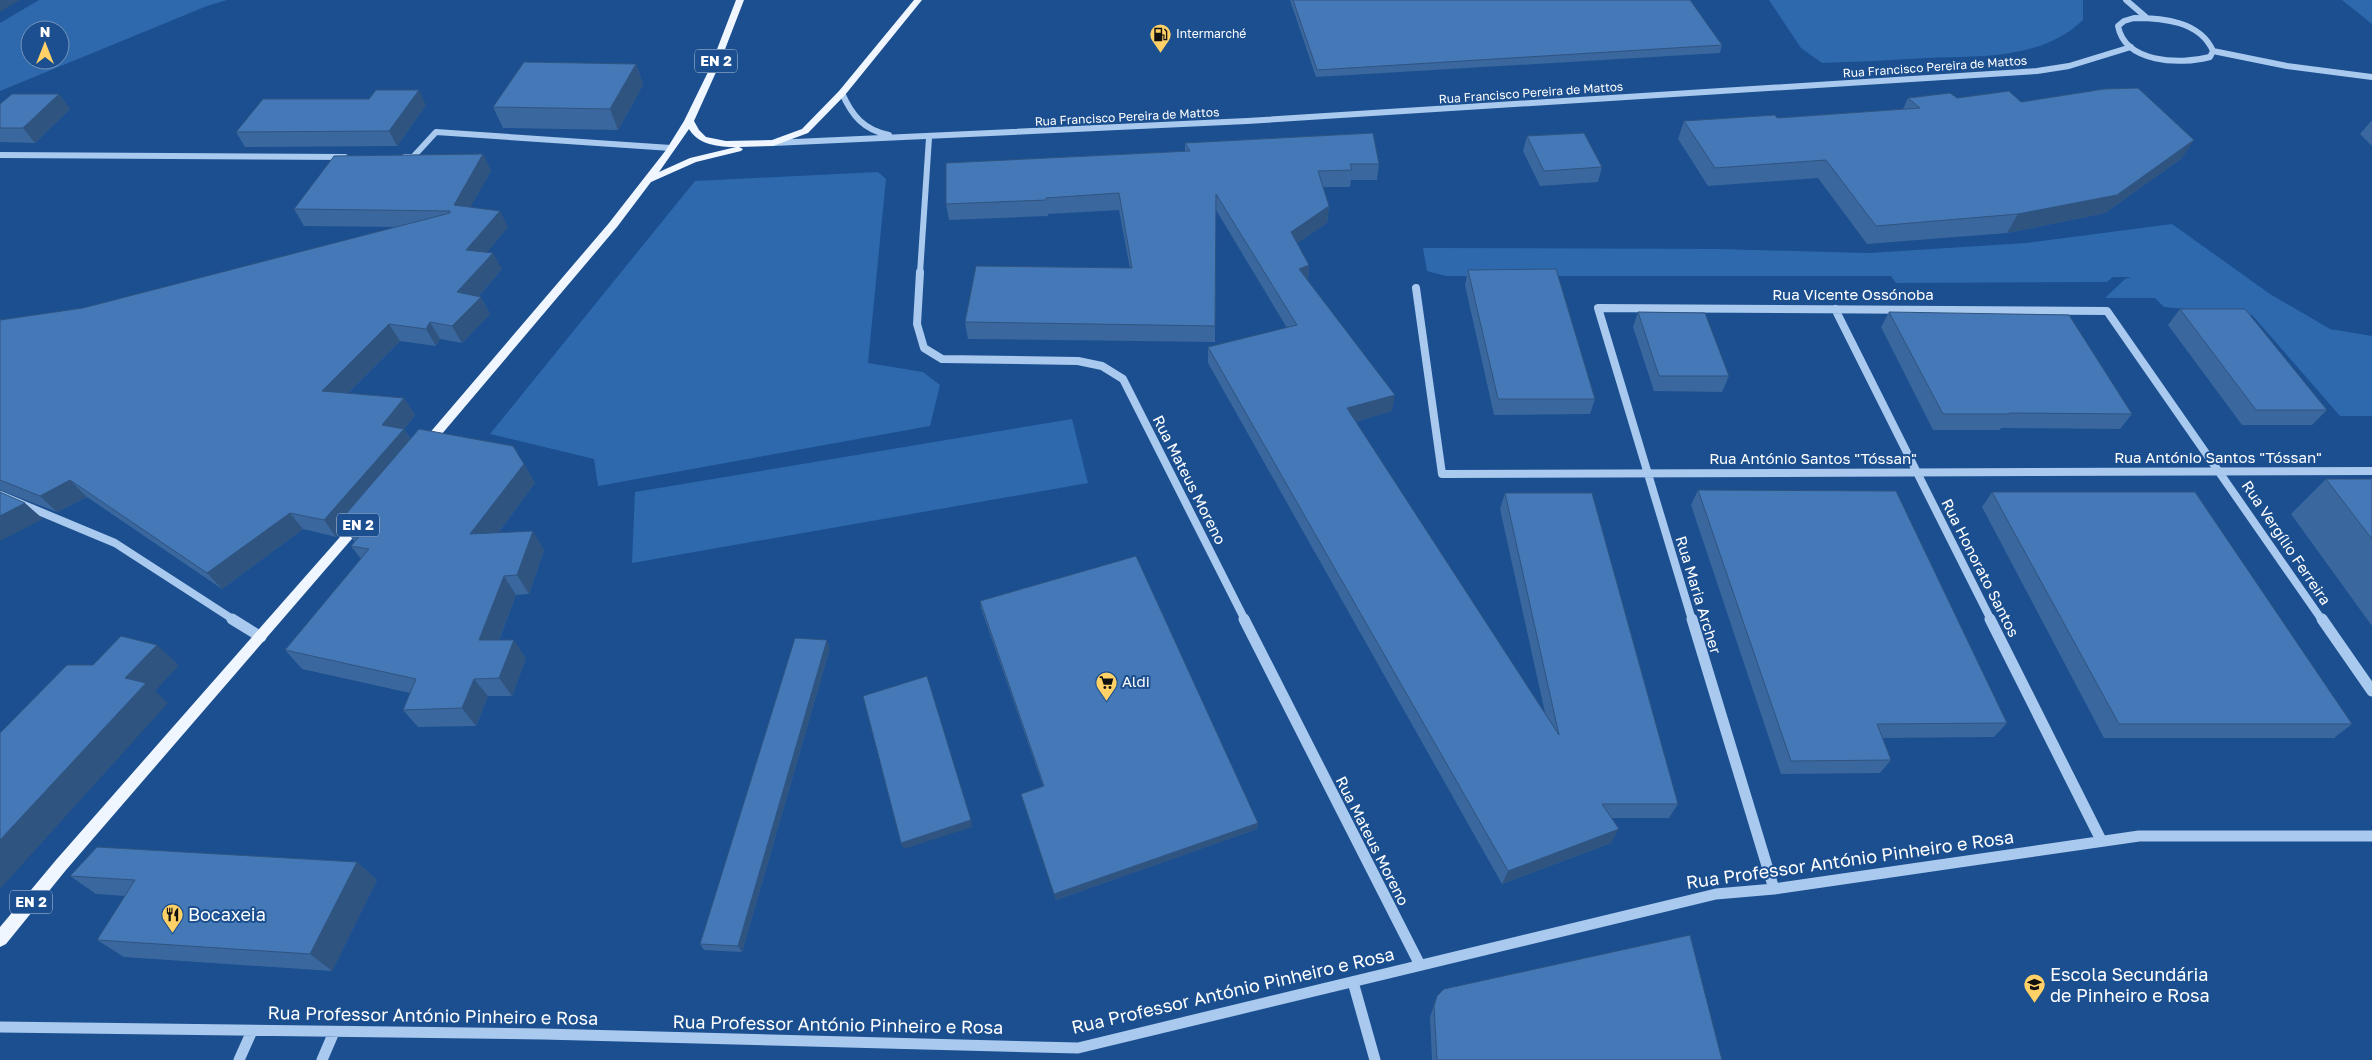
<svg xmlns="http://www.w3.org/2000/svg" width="2372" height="1060" viewBox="0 0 2372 1060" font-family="'Golos Text',sans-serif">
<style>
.green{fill:#2e69ad;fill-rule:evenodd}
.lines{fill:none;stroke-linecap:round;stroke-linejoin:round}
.minor-far2{stroke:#a9c9ee;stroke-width:6}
.minor-far1{stroke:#a9c9ee;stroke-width:8}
.minor{stroke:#a9c9ee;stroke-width:11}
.major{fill:#f0f6ff;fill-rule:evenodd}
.wall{fill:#3a679d}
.shaded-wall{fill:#305480}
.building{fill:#4478b7;stroke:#305480}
.labels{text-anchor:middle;stroke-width:4;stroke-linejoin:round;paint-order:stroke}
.far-poi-label{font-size:12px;fill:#fff;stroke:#1b4f8f;text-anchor:start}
.far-street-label{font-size:12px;fill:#fff;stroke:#1b4f8f}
.shield{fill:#1b4f8f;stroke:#bbcadd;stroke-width:1}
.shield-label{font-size:14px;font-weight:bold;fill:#fff}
.street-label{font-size:15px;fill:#fff;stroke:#1b4f8f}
.poi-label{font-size:15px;fill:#fff;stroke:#1b4f8f;text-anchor:start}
.near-street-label{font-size:18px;fill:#fff;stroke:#1b4f8f}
.near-poi-label{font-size:18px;fill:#fff;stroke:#1b4f8f;text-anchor:start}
</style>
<rect width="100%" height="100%" fill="#1b4f8f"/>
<path class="green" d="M39,0h188l-20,6 -207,85v-68zM30,30h30v30h-30z
M1769,0h314v20c-41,40 -104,36 -157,38 -35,2 -69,4 -104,5l-21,-15z
M2342,0h30v24z
M878,172l8,7 -18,184 55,9 17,13 -10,41 -332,60 -4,-27 -104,-25 205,-253z
M2172,224l98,70 60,35 42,7v80h-32l-88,-101 -88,-8 -9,-9h-50l20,-19 6,-2h-18l-6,5 -211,1 -5,-7h-445l-19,-5 -4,-23 296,1 150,4 157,-10z
M1072,419l16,64 -456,80 3,-71z"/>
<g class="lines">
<path class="minor-far2" d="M2126,0l21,18
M2134,18c29,0 66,3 79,33l-3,6c-30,8 -85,6 -92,-31l6,-5z
M2213,51l74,15 85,11
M842,93c10,23 22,37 47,42
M773,143l474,-22 790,-50 32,-5 62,-19
M0,155l345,2
M405,157h8l23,-25 235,16
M920,273l9,-135"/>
<path class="minor-far1" d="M920,272l-3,52 7,24 18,11 136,2 24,5 21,13 122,241
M1416,288l26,186 930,-3
M1835,309l156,311
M0,495l115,48 119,77
M1692,620l-94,-312 509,3 215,309"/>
<path class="minor" d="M232,619l29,18
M1244,619l176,346
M1692,619l82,270
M1990,619l111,221
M2322,619l50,72
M1353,982l22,78
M0,1027l543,7 535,14 638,-154 58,-5 365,-53h233
M239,1060l13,-29
M322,1060l12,-28"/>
<path class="major" d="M736,0h8l-27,70 -23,51 5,9 7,7 20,4 46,-1 30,-11 37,-38 75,-91h8l-77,95 -37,38 -35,13 -34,1 4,2 -2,2 -45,11 -45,20 -34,45 -187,221h-8l-2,-3 2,-3 187,-219 57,-73 18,-29 25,-51zM689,129c9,16 30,18 47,18l-46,11 -31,14z
M359,518l4,2 2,3 -2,3 -297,344 -60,74 -6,3v-20l56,-67 299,-340z"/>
</g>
<path class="wall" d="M1290,0h400l32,45 -2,8 -404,24z
M636,64l7,21 -25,45 -115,-2 -10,-21z
M59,94l11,15 -35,34 -35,-1v-38z
M1908,98h49l64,4 161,56 -77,55 -98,20 -140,11 -49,-66 -110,8 -30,-47 6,-18 93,-3 126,-9z
M426,105l-29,41 -152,1 -9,-15z
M2372,120v26l-12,-12z
M1527,136l75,31 -4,15 -58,4 -17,-35z
M1185,143l194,21 -2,16h-26l-1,7h-27l6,19 -2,17 -30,20 12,22 -1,15 84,131 -37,11 190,291 -45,-204 5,-16 173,311 -9,14h-58v25l-109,41 -294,-521v-16l79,-19 -71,-118 -1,132 -247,-3 -3,-17 165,-54 -11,-58 -71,4v2l-99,4 -3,-16 239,-53z
M483,154l8,17 -21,36 38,20 -21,25 15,17 -24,28h3l9,17 -28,29 -22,-4 -4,7 -36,-5 -52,52 56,5 11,17 -11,14 7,10 113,25 11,19 -37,50 46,17 -15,44 -13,1 -17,45 27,18 -14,38h-24l-12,30 -58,1 -15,-17 7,-17 -108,-24 -17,-19 76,-91 -10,-13 4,-5h-1l-10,-13 -8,9 -33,-8 -81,60 -135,-92 -30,15 -57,-22v-170l83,-12 315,-81 -94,-1 -10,-17z
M1468,270l127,129 -5,15 -96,1 -29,-130z
M2180,309l147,101 -15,15h-70l-74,-100z
M1638,312l91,64 -7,16 -68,-1 -21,-64z
M1889,312l243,102 -12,15 -119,-1 -1,2h-67l-52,-103z
M2326,479h46v147l-81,-112z
M1698,490l309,233 -13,14 -111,1 8,22 -11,13 -99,1 -90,-269z
M1992,492l360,232 -18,14h-230l-122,-231z
M980,601l278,222 -1,6 -201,71 -33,-99 -2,-7 22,-8 -62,-178z
M830,648l-88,304 -38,-2 -4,-6z
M357,862l20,18 -45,91 -208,-14 -27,-17 28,-44 -29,-2 -26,-18z
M1437,996l285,64h-290l-2,-43z"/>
<path class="shaded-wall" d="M0,0h20l-20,12z
M636,64l7,21 -25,45 -8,-21z
M419,90l7,15 -29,41 -8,-15z
M59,94l11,15 -35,34 -12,-15z
M2194,140l-12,18 -77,55 -98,20 11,-19z
M483,154l8,17 -29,51 -8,-17z
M1329,206l-2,17 -37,25 1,-16z
M500,211l8,16 -33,40 -9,-17z
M493,253l9,16 -35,40 -10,-17z
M1309,265l-1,16 -9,-12z
M481,297l9,17 -28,29 -10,-17z
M430,322l10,17 -4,7 -10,-17z
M389,324l11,17 -67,67 -11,-17z
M1395,395l-3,16 -47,14 2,-17z
M404,398l11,17 -12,15 1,-1 11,17 -76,76 5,6 -8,9 -12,-17 58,-95z
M524,464l11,19 -52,70 -13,-19z
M70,480l17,17 -30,15 -17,-16z
M25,503l18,16 -43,22v-25z
M290,513l13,16 -81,60 -15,-16z
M533,531l11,19 -15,44 -12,-19z
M504,576l12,19 -24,63 -13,-18z
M514,640l12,18 -14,38 -13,-18z
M827,640l3,8 -88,304 -4,-6z
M157,645l22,20 -24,26 13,12 -168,186v-49l125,-162z
M474,679l14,17 -12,30 -14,-18z
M971,820l1,7 -68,22 -3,-6z
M1258,823l-1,6 -201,71 -2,-6z
M1619,829l-8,14 -109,41 6,-13z
M357,862l20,18 -45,91 -22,-17z"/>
<path class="building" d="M1293,0h397l32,45 -405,25z
M524,62l112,2 -26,45 -117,-2z
M2138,88l56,52 -77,55 -99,19 -142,12 -50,-66 -111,8 -31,-47 91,-6 2,3 143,-10 -12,-10 42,-5 7,5 52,-7 12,11 83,-13z
M376,90h43l-30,41 -153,1 27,-33h106z
M12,94h47l-36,34h-23v-24z
M1373,133l6,31h-29l2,6 -34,1 11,35 -38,26 18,33 -10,4 96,126 -48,13 212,327 -54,-242h87l86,311h-76l17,25 -111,42 -300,-524 89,-22 -81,-131 -1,132 -250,-4 11,-56 156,2 -13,-75 -73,5v2l-100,4v-41l244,-12 -5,-8z
M1584,133l18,34 -58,4 -17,-35z
M483,154l-29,51 46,6 -34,39 27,3 -36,39 24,5 -29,29 -22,-4 -4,7 -37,-5 -67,67 82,7 -22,27 22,4 -80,91 -34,-7 -83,60 -137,-93 -30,16 -40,-16v-160l83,-12 367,-95v-2l-156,-2 40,-53z
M1556,269l39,130h-97l-30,-129z
M2180,309h65l82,101h-71z
M1638,312l67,1 24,63h-70z
M1889,312l180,3 63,99 -123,-1 1,1h-67z
M419,429l94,17 11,18 -54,70 63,-3 -16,44 -13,1 -25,64h35l-15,38 -25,1 -12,29 -59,2 13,-31 -131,-29 84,-101 -18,-3 15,-18 -27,-6z
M2326,479h46v60z
M1698,490l198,1 111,232 -130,1 14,36 -100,1z
M0,492l25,11 -25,13z
M1992,492h203l157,232h-233z
M1136,556l122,267 -204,71 -33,-100 23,-8 -64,-185z
M121,636l36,9 -32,33 21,5 -146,157v-107l67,-68h26z
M795,638l32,2 -89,306 -38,-2z
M927,676l44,144 -70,23 -38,-147z
M97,847l260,15 -47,92 -213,-14 38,-60 -65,-4z
M1690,935l32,125h-285l-3,-54 3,-10 7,-7z"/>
<defs>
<symbol id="fuel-pin" viewBox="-11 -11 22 30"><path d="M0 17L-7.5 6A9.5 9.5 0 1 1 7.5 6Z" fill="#ffd166" stroke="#1b4f8f"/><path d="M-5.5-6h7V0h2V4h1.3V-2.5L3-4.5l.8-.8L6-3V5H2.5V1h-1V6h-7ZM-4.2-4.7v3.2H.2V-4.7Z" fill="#111"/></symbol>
<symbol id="supermarket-pin" viewBox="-11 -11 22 30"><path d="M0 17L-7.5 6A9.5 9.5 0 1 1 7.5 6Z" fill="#ffd166" stroke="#1b4f8f"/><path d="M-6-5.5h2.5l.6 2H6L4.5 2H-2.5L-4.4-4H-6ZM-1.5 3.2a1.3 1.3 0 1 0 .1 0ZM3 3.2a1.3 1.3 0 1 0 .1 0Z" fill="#111"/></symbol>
<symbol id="restaurant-pin" viewBox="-11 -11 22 30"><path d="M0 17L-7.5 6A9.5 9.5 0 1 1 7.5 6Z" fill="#ffd166" stroke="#1b4f8f"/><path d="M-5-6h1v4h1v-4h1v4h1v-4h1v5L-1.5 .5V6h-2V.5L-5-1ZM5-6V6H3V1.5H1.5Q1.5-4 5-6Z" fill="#111"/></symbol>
<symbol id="school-pin" viewBox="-11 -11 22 30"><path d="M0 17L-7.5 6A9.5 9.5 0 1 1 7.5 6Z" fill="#ffd166" stroke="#1b4f8f"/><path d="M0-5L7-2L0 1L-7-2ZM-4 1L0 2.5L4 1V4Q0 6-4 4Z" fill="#111"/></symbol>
</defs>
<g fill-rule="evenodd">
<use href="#fuel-pin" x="1148" y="22" width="25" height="34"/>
<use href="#supermarket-pin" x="1094" y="670" width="25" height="34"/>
<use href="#restaurant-pin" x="160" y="902" width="25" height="34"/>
<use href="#school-pin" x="2022" y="972" width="25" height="34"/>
</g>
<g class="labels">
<g class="far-poi-label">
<text x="1176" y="38">Intermarché</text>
</g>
<g class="far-street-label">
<text transform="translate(1935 67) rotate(-4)" y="4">Rua Francisco Pereira de Mattos</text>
<text transform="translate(1531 93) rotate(-4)" y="4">Rua Francisco Pereira de Mattos</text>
<text transform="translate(1127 117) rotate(-3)" y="4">Rua Francisco Pereira de Mattos</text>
</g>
<g class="shield">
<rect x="695" y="49.5" width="42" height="23" rx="4"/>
<rect x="337" y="513.5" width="42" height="23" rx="4"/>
<rect x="10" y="890.5" width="42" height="23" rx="4"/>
</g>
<g class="shield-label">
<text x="716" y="66">EN 2</text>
<text x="358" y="530">EN 2</text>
<text x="31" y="907">EN 2</text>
</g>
<g class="street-label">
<text x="1853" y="300">Rua Vicente Ossónoba</text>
<text x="2218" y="463">Rua António Santos "Tóssan"</text>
<text x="1813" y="464">Rua António Santos "Tóssan"</text>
<text transform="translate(1189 480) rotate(63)" y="5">Rua Mateus Moreno</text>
<text transform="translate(2286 543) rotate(56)" y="5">Rua Vergílio Ferreira</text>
<text transform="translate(1980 568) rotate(63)" y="5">Rua Honorato Santos</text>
<text transform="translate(1698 595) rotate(73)" y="5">Rua Maria Archer</text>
<text transform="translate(1372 841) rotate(63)" y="5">Rua Mateus Moreno</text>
</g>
<g class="poi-label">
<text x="1122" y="687">Aldi</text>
</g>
<g class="near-street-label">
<text transform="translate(1850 860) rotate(-8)" y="6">Rua Professor António Pinheiro e Rosa</text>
<text transform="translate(1233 991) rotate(-13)" y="6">Rua Professor António Pinheiro e Rosa</text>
<text transform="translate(433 1016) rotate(1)" y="6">Rua Professor António Pinheiro e Rosa</text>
<text transform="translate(838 1025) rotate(1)" y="6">Rua Professor António Pinheiro e Rosa</text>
</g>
<g class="near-poi-label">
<text x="188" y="921">Bocaxeia</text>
<text x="2050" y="981">Escola Secundária<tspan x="2050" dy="21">de Pinheiro e Rosa</tspan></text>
</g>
</g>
<g transform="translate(45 45)"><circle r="24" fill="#1b4f8f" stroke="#7695bc"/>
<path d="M0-4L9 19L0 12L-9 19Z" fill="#ffd166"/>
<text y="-8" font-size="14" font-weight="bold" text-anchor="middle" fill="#ffffff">N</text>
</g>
</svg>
